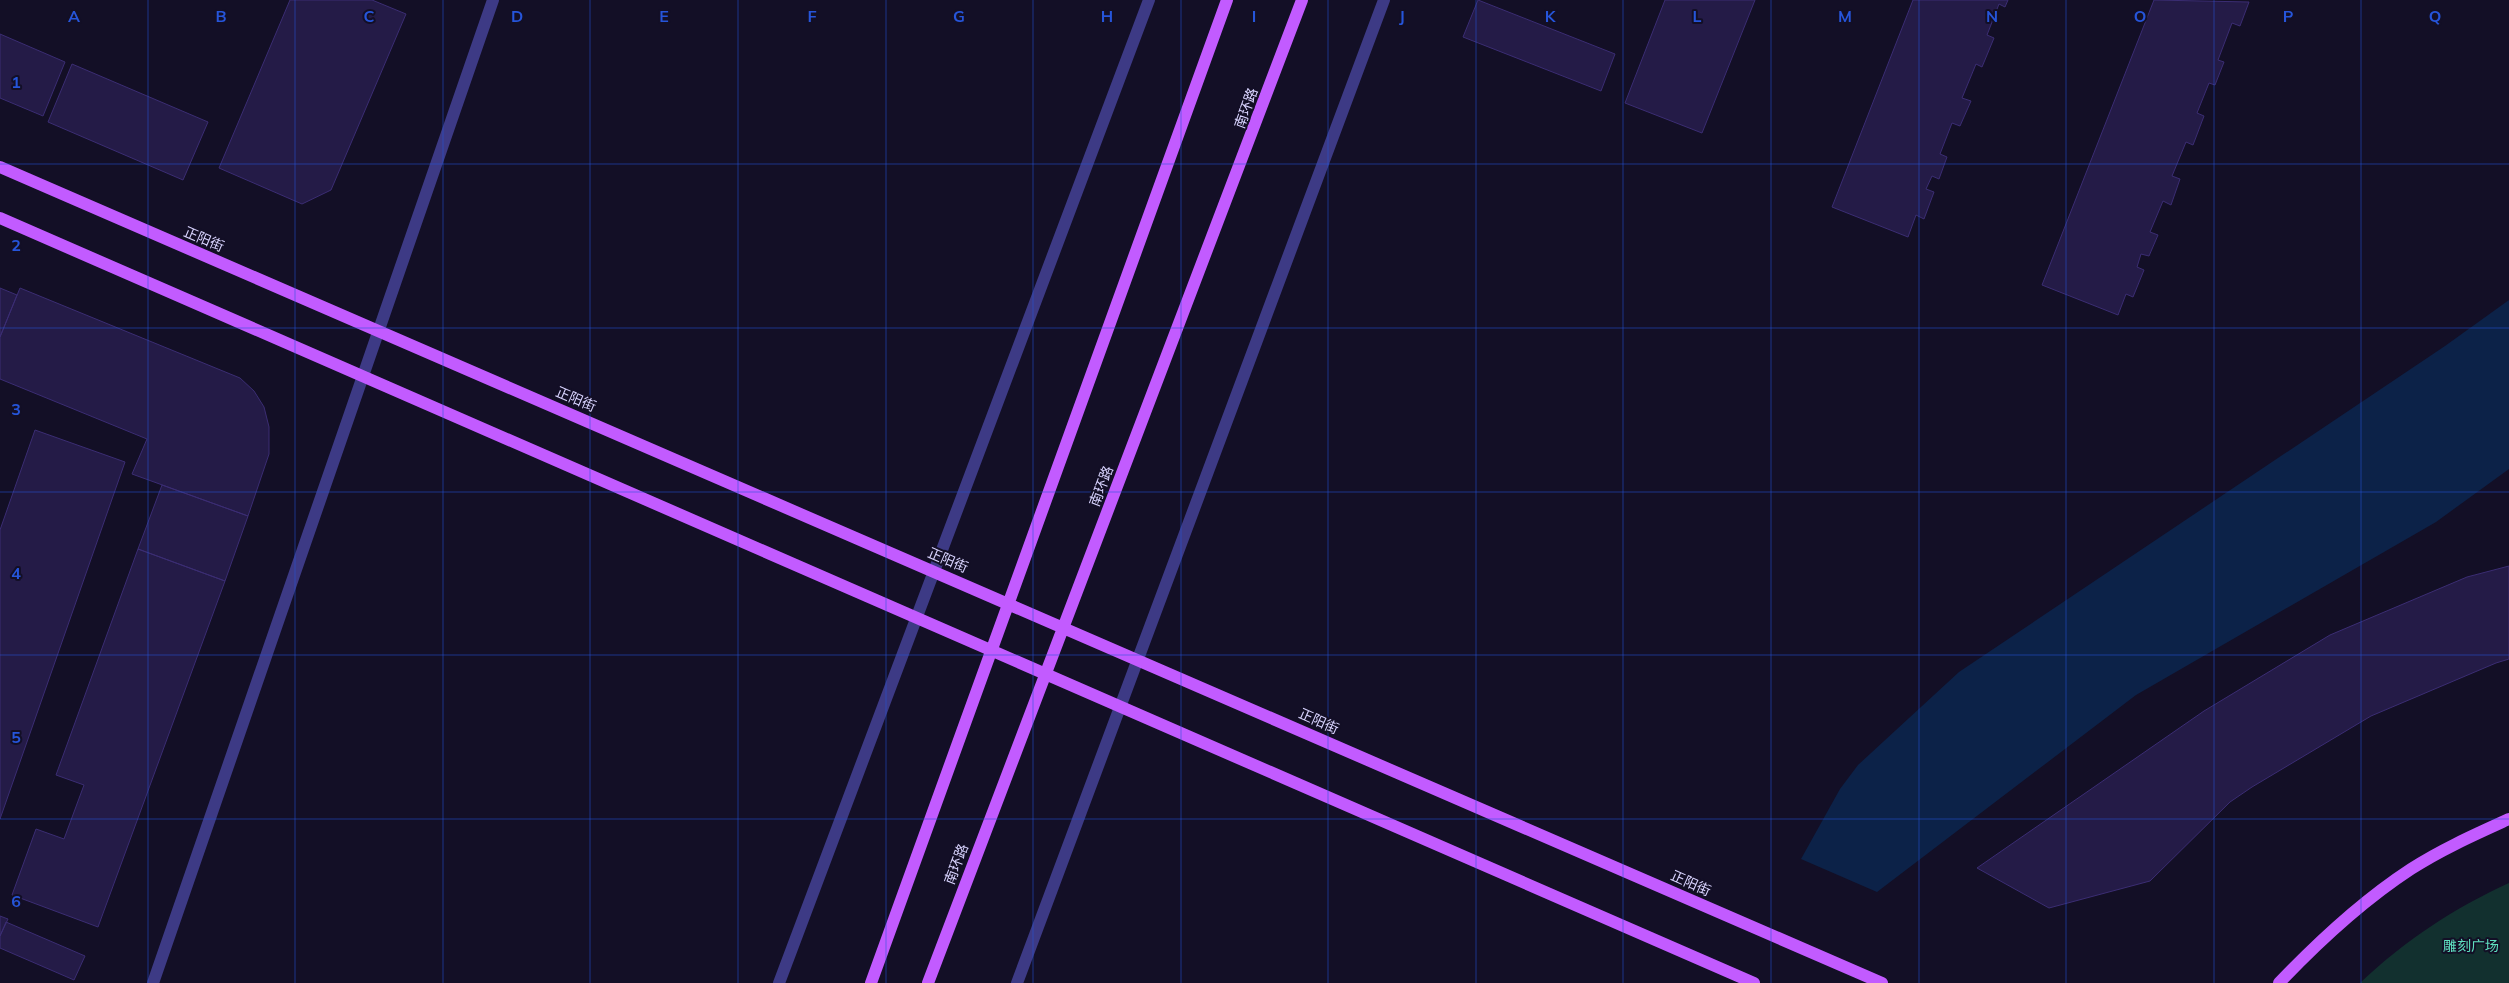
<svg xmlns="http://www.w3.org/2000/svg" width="2509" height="983" viewBox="0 0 2509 983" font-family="Mulish,'Noto Sans SC',sans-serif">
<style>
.green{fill:#12302f}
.water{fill:#0c2248}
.building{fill:#241b47;stroke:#3b2d73}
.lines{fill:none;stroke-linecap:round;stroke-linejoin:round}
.minor{stroke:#3d3a85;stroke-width:12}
.major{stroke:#c25bff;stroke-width:12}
.grid{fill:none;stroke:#2655da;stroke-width:1;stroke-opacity:0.55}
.labels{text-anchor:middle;stroke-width:4;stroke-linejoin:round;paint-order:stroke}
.street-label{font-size:14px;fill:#d9d4ff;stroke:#130f26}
.park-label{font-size:14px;fill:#5fe0c0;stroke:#130f26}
.grid-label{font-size:16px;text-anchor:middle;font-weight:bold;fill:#2655da;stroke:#130f26;stroke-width:4;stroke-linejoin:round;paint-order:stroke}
</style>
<rect width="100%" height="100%" fill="#130f26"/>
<path class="green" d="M2509,883v100h-149c44,-42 94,-75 149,-100z"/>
<path class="water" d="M2509,300v169l-73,53 -300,173 -259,197 -76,-33 39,-70 18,-24 101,-93 486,-326z"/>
<path class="building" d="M290,0h82l34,14 -75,176 -29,14 -83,-36z
M1478,0l137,54 -14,37 -138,-54z
M1665,0h90l-53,133 -77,-30z
M1913,0h95l-3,7 -6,-3 -12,31 7,3 -12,29 -6,-3 -14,34 9,3 -11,25 -8,-3 -12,31 7,3 -8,22 -7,-3 -6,13 8,3 -10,27 -8,-4 -8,22 -76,-30z
M2154,0l95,2 -9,24 -8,-3 -14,37 6,2 -9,23 -6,-2 -12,30 7,3 -11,29 -7,-3 -14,34 8,3 -9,26 -8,-4 -13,31 8,3 -9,21 -8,-2 -4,13 7,3 -11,27 -7,-3 -8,21 -76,-30z
M0,34l65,28 -22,54 -43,-18z
M72,64l136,58 -25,58 -135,-58z
M0,288l17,7 -17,42z
M20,288l220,90 14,13 10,16 5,20v27l-21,62 -116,-42 15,-35 -147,-60v-42z
M35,430l90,32 -125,357v-289z
M162,485l86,31 -23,65 -87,-32z
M138,549l87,32 -127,346 -86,-32 24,-66 28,10 20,-54 -28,-10z
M2509,566v93l-13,4 -125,53 -119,71 -22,15 -80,79 -101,27 -72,-40 227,-157 126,-76 137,-58z
M0,916l8,3 -8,17z
M6,922l79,34 -11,24 -74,-32v-12z"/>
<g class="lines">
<path class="minor" d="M153,983l340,-983
M779,983l370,-983
M1017,983l367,-983"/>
<path class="major" d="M0,167l1882,816
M0,218l1754,765
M871,983l356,-983
M928,983l374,-983
M2279,983c40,-42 83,-82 132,-114 31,-20 65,-35 98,-50"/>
</g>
<path class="grid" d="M148,0v983M295,0v983M443,0v983M590,0v983M738,0v983M886,0v983M1033,0v983M1181,0v983M1328,0v983M1476,0v983M1623,0v983M1771,0v983M1919,0v983M2066,0v983M2214,0v983M2361,0v983M0,164h2509M0,328h2509M0,492h2509M0,655h2509M0,819h2509"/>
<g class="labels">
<g class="street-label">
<text transform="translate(1246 108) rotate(-70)" y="5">南环路</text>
<text transform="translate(204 239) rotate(23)" y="5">正阳街</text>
<text transform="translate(576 399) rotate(23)" y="5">正阳街</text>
<text transform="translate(1101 486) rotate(-69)" y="5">南环路</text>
<text transform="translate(948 560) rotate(23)" y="5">正阳街</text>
<text transform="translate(1319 721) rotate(24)" y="5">正阳街</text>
<text transform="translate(956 864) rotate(-69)" y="5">南环路</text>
<text transform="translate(1691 883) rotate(24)" y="5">正阳街</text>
</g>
<g class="park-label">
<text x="2471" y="951">雕刻广场</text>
</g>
</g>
<g class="grid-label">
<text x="74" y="22">A</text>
<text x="221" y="22">B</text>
<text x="369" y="22">C</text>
<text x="517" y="22">D</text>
<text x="664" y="22">E</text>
<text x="812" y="22">F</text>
<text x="959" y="22">G</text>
<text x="1107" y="22">H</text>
<text x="1254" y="22">I</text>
<text x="1402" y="22">J</text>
<text x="1550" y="22">K</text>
<text x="1697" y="22">L</text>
<text x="1845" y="22">M</text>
<text x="1992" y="22">N</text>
<text x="2140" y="22">O</text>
<text x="2288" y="22">P</text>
<text x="2435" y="22">Q</text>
<text x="16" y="88">1</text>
<text x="16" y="251">2</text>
<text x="16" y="415">3</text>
<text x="16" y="579">4</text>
<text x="16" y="743">5</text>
<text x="16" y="907">6</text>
</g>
</svg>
